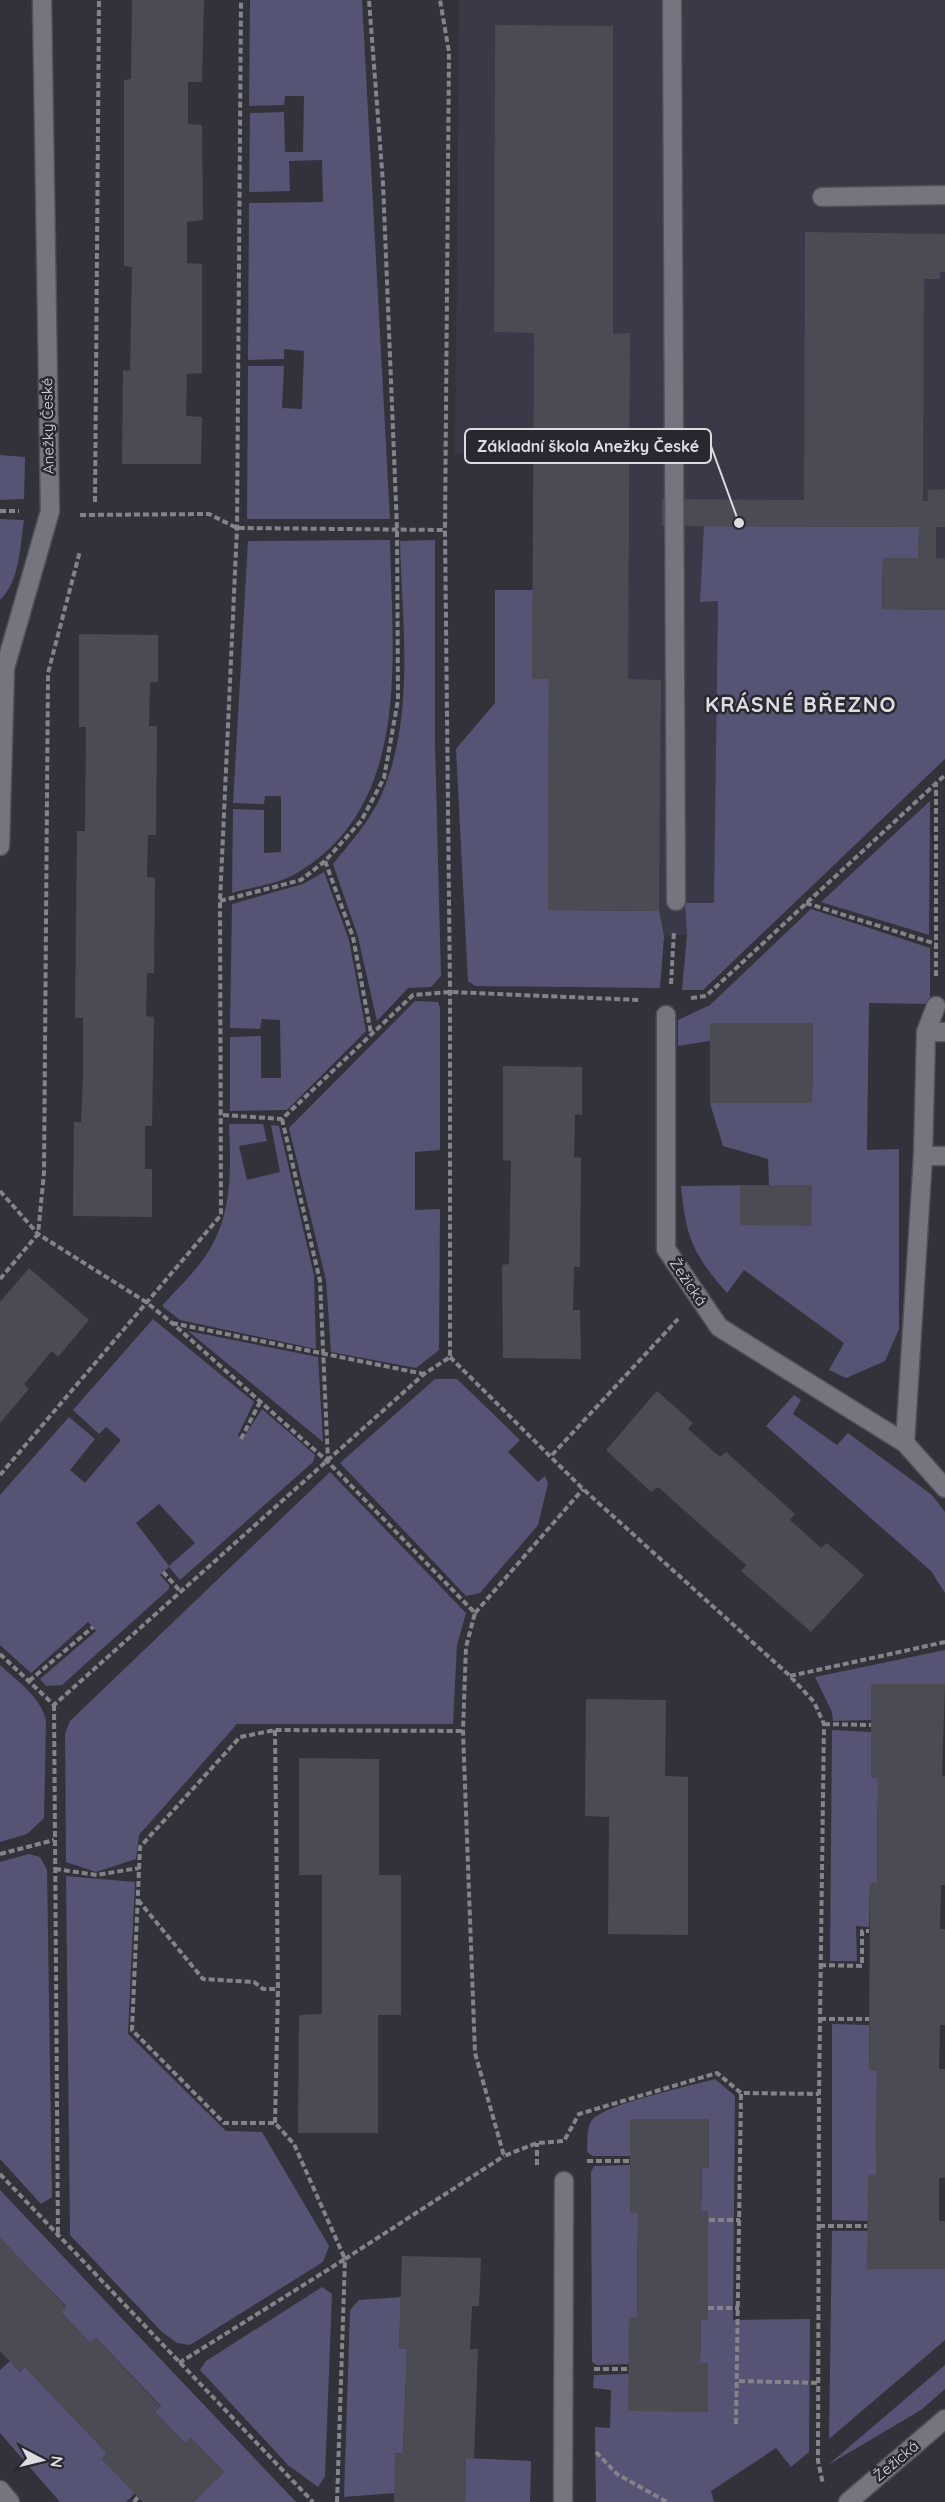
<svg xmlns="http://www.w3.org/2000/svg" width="945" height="2502" viewBox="0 0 945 2502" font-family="Quicksand,sans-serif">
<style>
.built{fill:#393947}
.green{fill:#555474;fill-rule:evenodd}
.building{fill:#4b4b53}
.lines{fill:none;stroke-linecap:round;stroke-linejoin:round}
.service-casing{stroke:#505057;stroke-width:21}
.minor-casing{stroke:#505057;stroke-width:21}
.tertiary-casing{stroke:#505057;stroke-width:21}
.path{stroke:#83838a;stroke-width:4;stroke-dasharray:6 3;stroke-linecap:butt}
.service{stroke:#74757e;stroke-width:18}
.minor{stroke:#74757e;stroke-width:18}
.tertiary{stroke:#74757e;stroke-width:18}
.labels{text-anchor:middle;stroke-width:5;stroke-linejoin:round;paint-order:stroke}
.street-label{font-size:15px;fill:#dcdce1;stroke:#282930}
.district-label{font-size:21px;font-weight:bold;letter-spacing:1.5px;fill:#dcdce1;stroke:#282930}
.leader{fill:none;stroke:#dcdce1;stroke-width:2}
.callout-dot{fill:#dcdce1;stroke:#282930;stroke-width:2}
.callout{fill:#282930;stroke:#dcdce1;stroke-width:2}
.callout-label{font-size:16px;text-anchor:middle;font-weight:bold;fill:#dcdce1}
</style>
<rect width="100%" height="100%" fill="#32323a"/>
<path class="built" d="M459,0h486v748l-258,187 -23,1 -4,52 -185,-2 -7,-5 -12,-232 39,-46v-113h38l1,-134 -79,-2z"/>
<path class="green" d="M250,0h112l28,519h-143l1,-153h36l-2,42 20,1 2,-58 -20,-2v10l-36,1 1,-157 74,-1 -1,-42 -33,1 1,30 -41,1 1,-79 34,-1 1,40h18l1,-56h-19l-1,9 -35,1z
M0,455l25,2 -1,42 -24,1z
M0,519l24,1c-4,26 -4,61 -24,80z
M704,526l215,1 -1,31h-35l-1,51 63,1v149l-242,231h-21l5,-55 -2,-32h29l4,-302 -18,1z
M390,540c2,116 23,264 -93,333 -18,11 -45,14 -65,20l1,-84 31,1v43l17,-1v-56h-16l-1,8 -31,-1 15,-262z
M435,540v204l6,232 -10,11 -23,1 -31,33 -19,-84 -25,-73c17,-21 36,-42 47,-66 36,-79 22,-173 20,-257z
M495,590h38l-1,88 17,1 -1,231 111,1 5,25 -4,52 -185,-2 -7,-5 -12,-232 39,-46z
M930,801l-1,134 -108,-33z
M324,872l25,68 17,91 -79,79 -57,1v-74l31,-1v42h20l-1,-58 -18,-1 -2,10 -30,-1 2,-124 71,-20z
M811,909l119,39v56l-61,-1 -2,147 32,-1v180l-14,32 -39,17 -17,-8 15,-27 -100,-73 -17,23c-34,-39 -41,-55 -46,-107l88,-1 -1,-26 -45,-13 -13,-43h102l1,-79 -135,22v-26l32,-15z
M415,1001l23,1 2,6v142l-25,2v58l25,-1 -1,141 -23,18 -85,-16 -5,-72 -37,-152z
M229,1124h34l4,17 -28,5 8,34 33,-8 -9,-47 8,1 35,149 2,74 -136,-29 -18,-14c13,-15 28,-29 40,-45 31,-41 29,-89 27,-137z
M153,1319l101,83 -16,33 4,5 20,-31 53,46 -2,7 -133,118 -11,-13 -9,8 9,10v4l-107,96 -16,1 -6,-7 56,-48 -8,-9 -57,51 -31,-28v-150l69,-78 26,22 -25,31 15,13 36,-43 -15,-13 -7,7 -26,-24zM159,1504l36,39 -26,23 -33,-43z
M188,1331l130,26 5,85z
M435,1379h22l63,61 -12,12 30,30 7,-6 3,7 -10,42 -58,68 -14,3 -126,-133z
M794,1395l7,5 -8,14 44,31 11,-12 84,62 13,17v81l-14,-22 -165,-145z
M330,1472l136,141 -9,32 -4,79h-216l-98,111 -3,24 -40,13 -30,-10 -1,-128 5,-13z
M945,1650v34h-74v36l-38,1 -1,-9 -17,-35z
M0,1665c18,17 40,31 46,55l-2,98 -17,16 -27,8z
M832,1730l39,2v45l7,1 -1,105h-7l-1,44 -13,-1 1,35h-27z
M29,1854l11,3 7,13 5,327 -11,7 -41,-45v-297z
M66,1876l69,6 -7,152 98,97 36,1 67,114 -6,16 -133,83 -13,-2 -15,-11 -92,-97z
M832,2024l37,1v45l8,1 -1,104h-8v46l-36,-1z
M715,2079l20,17 -2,224 77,-1 -1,133 -18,15 -15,-19 -65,43 3,11h-118l-1,-75 15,1 1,-38 -18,-2 1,-13 35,-1v37h79v-47l-8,-1 1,-43h7v-109h-7l1,-43 6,-49h-78v37h-37l-6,-4c1,-10 -1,-24 5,-32 13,-16 99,-34 123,-41z
M630,2165v48h8l-1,104h-8v47l-32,1 -5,-3 -1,-190 3,-6z
M0,2190l296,312h-103l31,-30 -33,-34 -6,5 -30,-31 6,-6 -65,-68 -6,5 -29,-31 5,-6 -66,-67z
M832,2231h36l77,38v71l-116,99z
M322,2287l10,7 -7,182 -7,11 -30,-22 -88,-95 6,-9z
M401,2297l-2,52h8l-4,105 -7,-1 -1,40 -51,4 6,-187 9,-10z
M10,2361l10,11 5,-5 82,86 -5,6 33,34 -9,9h-66l-60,-69v-63z
M945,2365v24l-24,21 -93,55z
M466,2458l65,3 -1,41h-65z"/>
<path class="building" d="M132,0h72l-2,82h-14v42l14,1 1,95 -16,2v41l15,1v109l-15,1 -1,42 16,1 -1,47h-79l1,-94 7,1 2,-104 -8,-1v-186l7,-1z
M495,25l118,1v308l17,-1 -2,346 33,1 -2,231 -111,-1 1,-231h-17l2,-346 -40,-1z
M805,232l140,2v38h-5v7h-16l-1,222h5v-11l17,-1v38h-9v31l9,1v51l-63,-1 1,-51h35l1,-31 -257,-1v-27l142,1z
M79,634l79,1v47h-8l-1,44h8l-1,109h-8l-1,42 8,1 -1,95h-7l-1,43 8,1 -2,109h-7v43h7v48l-79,-1 1,-94h7l2,-43v-61h-8l2,-187h8l1,-104h-7z
M710,1023h103l-1,80h-102z
M503,1066l79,1v48l-7,-1 -1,43 7,1 -1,109h-6l-1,43h7l1,49 -78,-1 -1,-93 7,-1 2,-103 -8,-1z
M740,1185h72l-1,41 -71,-1z
M29,1268l60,52 -31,37 -6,-6 -28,33 5,5 -29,34v-121z
M657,1391l36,32 -5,6 32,28 6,-5 69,62 -5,6 31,28 6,-5 37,32 -53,57 -70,-61 5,-6 -33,-29 -55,-49 -7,5 -45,-42z
M871,1684h74l-3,92h3v109h-4l-1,44h5v96h-5l-1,44h6v109h-6v43h6v48h-78l1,-94h8l1,-104h-8l1,-188h7l1,-105h-7z
M586,1699l80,1 -1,76 23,1v158l-80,-1 1,-117 -24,-1z
M299,1758l80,1v116h22v140h-23v118h-80l1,-118 23,-1v-139h-23z
M630,2119h79v49h-7l-1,43h7v109h-7l-1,43h8v49l-80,-1 1,-94h8l1,-104h-8z
M0,2237l66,70 -5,5 29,31 6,-5 65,69 -6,5 30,31 6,-5 33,34 -31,30h-50l-41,-43 5,-6 -82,-86 -5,5 -20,-21z
M402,2256l79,2 -2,48h-7l-2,43h8l-4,110 -8,-1 -1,44h-71l1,-49 8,1 4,-105h-8z"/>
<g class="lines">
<defs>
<path id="service" d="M672,0l4,901
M822,197l123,-2
M926,1032h19
M923,1156h22"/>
<path id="minor" d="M0,846l5,-178 45,-157 -8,-511
M666,1015v234l53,78 186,116 40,45
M905,1443l18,-287 3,-124 10,-26
M0,2490l10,12
M563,2502l1,-321"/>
<path id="tertiary" d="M848,2502l97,-83"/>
</defs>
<use href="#service" class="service-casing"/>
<use href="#minor" class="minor-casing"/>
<use href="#tertiary" class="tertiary-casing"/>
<path class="path" d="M95,502l4,-502
M0,511h19
M80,515l129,-1 28,14 208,2
M325,861l28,76 18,96
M220,901l81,-21 24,-19 36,-40 23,-43 14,-78 -1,-171 -14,-346 -14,-183
M806,903l130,41
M936,976v-191
M671,984l3,-53
M691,998l15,-2 239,-221
M223,1115l59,4 131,-124 37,-3 189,8
M282,1119l38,162 8,180
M0,1191l38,43 108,68 26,21 156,139 147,151 -9,34 -3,84 12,322 29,103 33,-13 27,-2 15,-27 138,-41 24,20 78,1
M0,1279l38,-45 6,-61 4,-500 32,-122
M172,1323l252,51
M450,1357l133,132 207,187 24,26 10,22 -5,370 -1,367 5,23
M241,1439l19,-37
M552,1455l126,-136
M0,1475l221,-260 -1,-314 17,-373 4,-528
M163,1572l18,20
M475,1613l108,-124
M0,1654l54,51 370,-331 26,-17v-365l-5,-462 4,-478 -9,-52
M790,1676l155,-34
M29,1681l64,-54
M54,1705l4,532
M824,1724l47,1
M0,1854l54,-14
M55,1869l42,6 42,-7
M138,1900l65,79 51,3 9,7h15
M820,1965l42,1v-35h7
M820,2019h49
M275,2123l3,-134 -3,-259
M587,2161h43
M537,2165v-22
M0,2174l313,328
M709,2220h31
M819,2226h48
M708,2308h31
M179,2363l166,-104 -51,-115 -19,-21h-51l-92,-93 8,-183 100,-110 35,-7 188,1
M594,2369h35
M739,2381l81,2
M736,2424l5,-331
M596,2452l21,22 50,28
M134,2502l4,-5
M337,2502l8,-243 159,-103"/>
<use href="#service" class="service"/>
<use href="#minor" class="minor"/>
<use href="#tertiary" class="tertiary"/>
</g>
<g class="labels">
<g class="street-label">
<text transform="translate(48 426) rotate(-91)" y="5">Anežky České</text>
<text transform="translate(688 1282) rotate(56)" y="5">Žežická</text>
<text transform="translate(896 2461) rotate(-40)" y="5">Žežická</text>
</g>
<g class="district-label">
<text x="801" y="712">KRÁSNÉ BŘEZNO</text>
</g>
</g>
<path class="leader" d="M739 523L711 446"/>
<circle class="callout-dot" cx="739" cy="523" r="6"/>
<rect class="callout" x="465" y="429" width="246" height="34" rx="6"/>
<g class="callout-label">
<text x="588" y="452">Základní škola Anežky České</text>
</g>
<g transform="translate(42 2460) rotate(97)" stroke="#282930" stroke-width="4.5" paint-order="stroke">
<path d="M0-4.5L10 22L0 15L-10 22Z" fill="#dcdce1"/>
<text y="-9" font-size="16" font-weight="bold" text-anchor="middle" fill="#dcdce1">N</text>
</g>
</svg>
